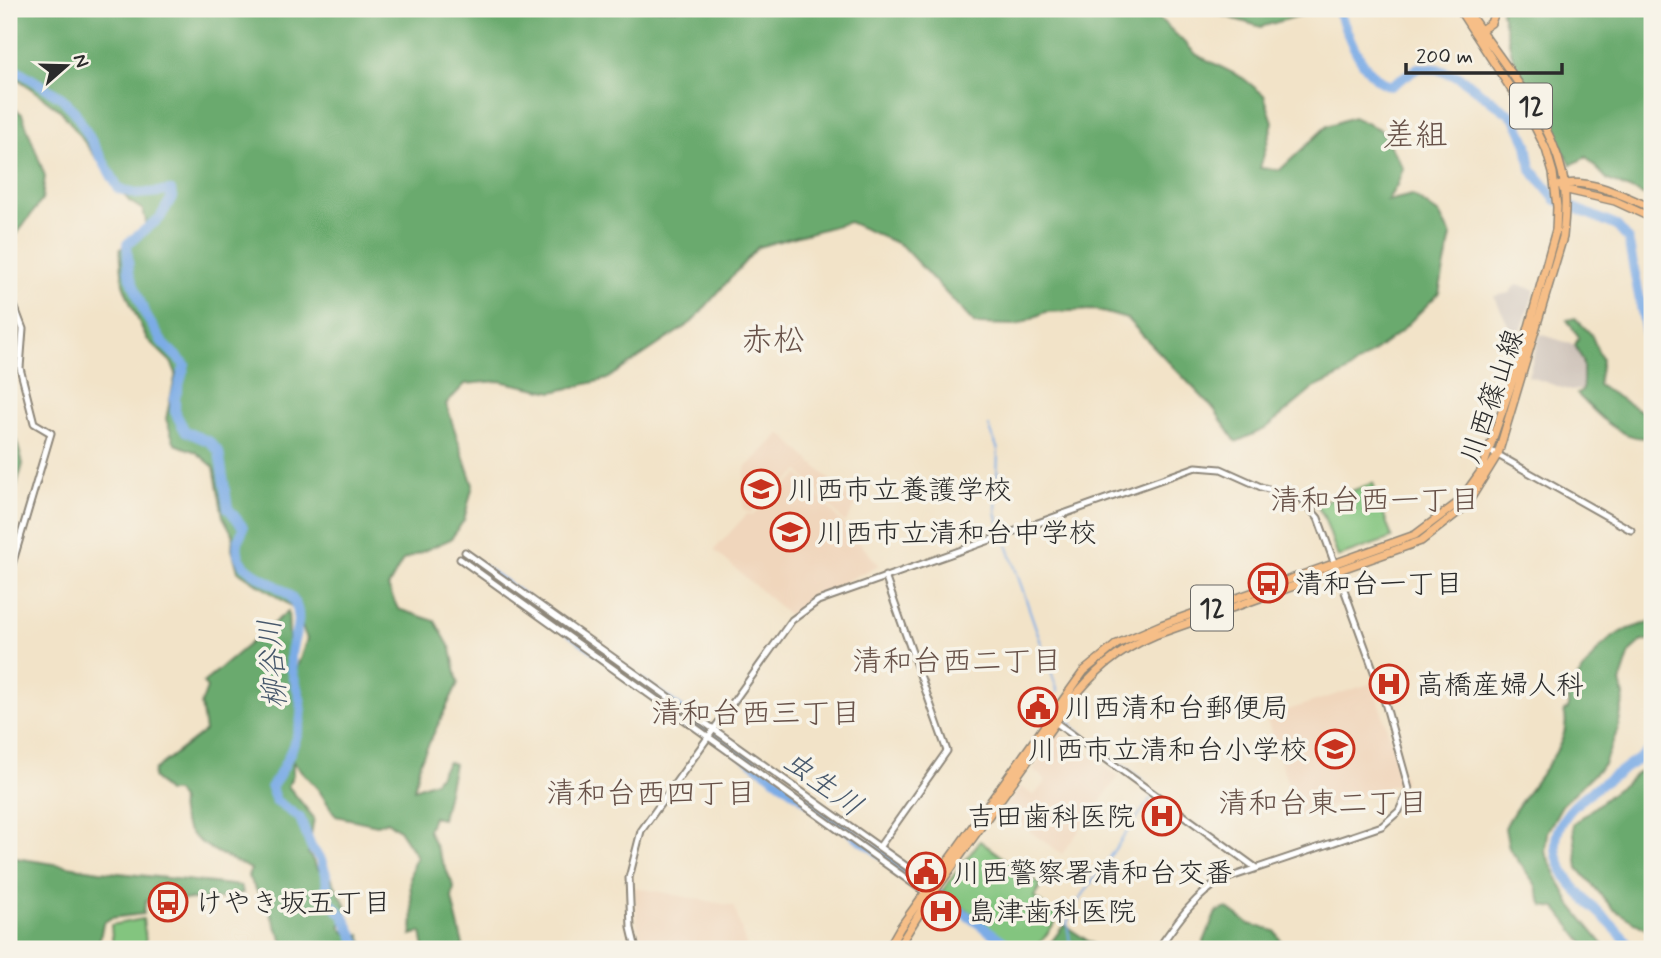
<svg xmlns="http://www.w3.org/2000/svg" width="1661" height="958" viewBox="0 0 1661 958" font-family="Mynerve,'Klee One',sans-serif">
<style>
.built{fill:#f0d6bc}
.industrial{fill:#cec2b9}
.green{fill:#83c57f;stroke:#577855;stroke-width:2}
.forest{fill:#6aaa6e;stroke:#4a6a4c;stroke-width:2}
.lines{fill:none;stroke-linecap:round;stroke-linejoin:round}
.stream{stroke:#7bace6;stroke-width:2}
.river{stroke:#7bace6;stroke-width:10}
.minor-casing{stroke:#8e877a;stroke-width:9}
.major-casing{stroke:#8e877a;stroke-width:10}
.minor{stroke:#fff;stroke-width:5}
.major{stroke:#f6be87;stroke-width:7}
.labels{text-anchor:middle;stroke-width:7;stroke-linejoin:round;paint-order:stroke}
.shield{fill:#f7f3e8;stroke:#686764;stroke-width:2}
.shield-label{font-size:26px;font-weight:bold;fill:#2b2b2b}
.street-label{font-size:28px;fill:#2b2b2b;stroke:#f7f3e8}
.poi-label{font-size:28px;fill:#2b2b2b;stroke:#f7f3e8;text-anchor:start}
.neighbourhood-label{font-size:30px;fill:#685249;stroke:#f7f3e8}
.water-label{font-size:30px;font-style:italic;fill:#47586c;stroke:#f7f3e8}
.quarter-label{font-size:32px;fill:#685249;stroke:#f7f3e8}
</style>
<rect width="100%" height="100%" fill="#f7f3e8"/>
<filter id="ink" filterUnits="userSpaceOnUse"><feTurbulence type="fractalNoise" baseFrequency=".0143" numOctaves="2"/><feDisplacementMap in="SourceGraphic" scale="14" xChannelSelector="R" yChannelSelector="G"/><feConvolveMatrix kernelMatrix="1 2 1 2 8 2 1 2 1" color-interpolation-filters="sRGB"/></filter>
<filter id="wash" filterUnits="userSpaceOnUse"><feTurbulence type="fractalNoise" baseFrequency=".00686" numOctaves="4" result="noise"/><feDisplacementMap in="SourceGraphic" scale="28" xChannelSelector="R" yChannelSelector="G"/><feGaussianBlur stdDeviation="1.57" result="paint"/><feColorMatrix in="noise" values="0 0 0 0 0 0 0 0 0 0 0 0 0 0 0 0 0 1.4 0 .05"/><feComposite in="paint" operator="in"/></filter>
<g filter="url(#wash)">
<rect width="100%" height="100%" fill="#f2e3c8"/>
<path class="built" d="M781,433l75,72 -11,18 -46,-52 -49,42 -7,-4 2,-40z
M799,474l80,91 -68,34 -21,17 -76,-66 33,-36 6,1z
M1372,683l33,98 -106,37 -33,-101z
M1055,733h5l59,43 -57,78 -62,-43 21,-24 13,9 12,-16 -13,-10z
M634,887l100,19 13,43h-104l-6,-24z"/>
<path class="industrial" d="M1516,284l19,6 -18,53 -23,-47 15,-3z
M1540,334l35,11 8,16v28l-12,2 -43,-15z"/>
<path class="green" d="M1373,483l19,55 -54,19 -14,-40 -8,-13z
M980,841l61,44 -7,12 25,20 -23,32h-18l-76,-58z
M143,919l4,30h-34l-2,-24z"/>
<path class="forest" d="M9,9h1153l-5,7 40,39 46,23 21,17 9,27 -13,46 20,2 47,-44 26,-9 28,13 22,38 -6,17 -10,16 25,-6 27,19 12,22 -12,57 -39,39 -56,42 -30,14 -49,41 -29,13 -22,-33 -87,-90 -32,-9 -50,2 -28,13 -42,-1 -74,-79 -52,-23 -91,25 -66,75 -85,57 -54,13 -54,-11 -34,3 -19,20 27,81 -9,35 -13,19 -48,21 -15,27 10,22 37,12 16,28 7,34 -38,79 -6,27 21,-8 13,-19 6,2 -12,55 -9,-2 -5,13 26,57 -2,12 12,50h-40l-3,-17 -10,3c7,-24 -9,-57 6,-78l-18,-27 -12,-9 -10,4 -41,-9 -18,-27 -25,-27v13l-5,11 26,32 -6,35 10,16 13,9 17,31 -8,18 6,6 14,2 5,14h-79l-18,-41 -20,-31 3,-8c-29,-15 -76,-29 -70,-69l-5,-8h-9l-14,-15 1,-7 51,-39 -4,-27 6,-16 -4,-5 85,-72 3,73 16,-45 -13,-31 -56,-37 -6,-22 1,-14 -10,-18 -9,-50 -18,-15 -21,-8 -9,-25 10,-46 -5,-11 -24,-23 -15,-32 -9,-23 -3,-35 23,-15 3,-13 -3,-11 -14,-9 -68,-90 -52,-39z
M1201,9h106l-2,5 -44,13z
M1501,9h151v190l-44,-19 -22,-23 -15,8 -57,-102z
M9,105l13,9 23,62 -3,24 -28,38 -5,50z
M1575,318l16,16 11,26 -4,25 54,33v26l-6,-6c-28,1 -49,-25 -69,-44l6,-5v-28l-8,-16 4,-8 -12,-17z
M9,414l14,50 -8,28 -6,1z
M1652,621v18l-11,3 -11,10 -10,31 4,13 -6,33 -14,35 -42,41 -15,27 -2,20 26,53 36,44h-23l1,-4 -29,-37 -13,-2 -8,-22 -26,-36 -4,-20c15,-36 71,-81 59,-117l4,-2v-21c17,-15 27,-41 48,-53 11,-7 25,-9 36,-14z
M1652,762v171l-39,-24 -35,-41 -5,-44z
M9,857l91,14 141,15 2,7 -24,6 -73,1 -3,14 -32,4 -8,5 -5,26h-89z
M1227,908l22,16 26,7 11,18h-85l15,-37z
M1064,925l36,24h-54z"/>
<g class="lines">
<path class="stream" d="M989,426l9,24 -2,63 62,179
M1067,718l7,10 71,54
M1071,949l-4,-26 5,-13 79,-112"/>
<path class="river" d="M1338,9c10,26 23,66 52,77l28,-18 19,1 22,8 56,41 12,26 4,25 25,31 61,26 11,13 21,108 -3,50 6,13
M9,65l53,33 13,14 44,77 17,5 35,-3 1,6 -12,21 -33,26 2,29 16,41 17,28 23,23 -10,33v14l10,19 25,11 9,10 9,56 15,19c0,6 -4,10 -5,15 -6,34 41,37 55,58 13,19 -2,38 -2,57 -1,17 8,31 10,47 4,24 -17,64 -30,84l5,13 24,17 11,29 10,13 5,14 2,26 15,15 17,34
M467,558l547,391
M1631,949c-14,-24 -40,-40 -58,-63 -55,-71 36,-101 79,-137"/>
</g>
</g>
<g filter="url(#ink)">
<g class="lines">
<defs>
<path id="minor" d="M9,292l14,37 -3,39 14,55 17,10 -42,142
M1491,451l140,79
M465,552l466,332
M460,559l465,333
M1055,722l201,146
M880,846l67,-95 -62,-175
M636,949l-5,-21 -2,-50 12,-47 151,-211 26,-19 378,-134 25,2 40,18 40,11 17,20 66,181 25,90 -10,22 -17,15 -160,54c-29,17 -45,42 -64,69"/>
<path id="major" d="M1478,32l13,-9 5,-14
M1560,185c29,-8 65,12 92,23
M1563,189l52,12 37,17
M888,949l12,-21 184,-257 33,-27 44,-19 254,-90 44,-33 23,-32 38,-111 36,-129 1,-23 -4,-34 -7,-24 -14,-28 -73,-112
M897,949l25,-40 145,-203c25,-33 49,-55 88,-71l266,-94 45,-35 32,-52 65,-217c2,-21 4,-44 -1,-65 -14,-60 -63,-112 -96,-163"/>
</defs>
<use href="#minor" class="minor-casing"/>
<use href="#major" class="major-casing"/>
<use href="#minor" class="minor"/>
<use href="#major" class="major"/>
</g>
</g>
<defs>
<symbol id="school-ring" viewBox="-11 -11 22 22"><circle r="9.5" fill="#f7f3e8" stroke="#c8321e" stroke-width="1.5"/><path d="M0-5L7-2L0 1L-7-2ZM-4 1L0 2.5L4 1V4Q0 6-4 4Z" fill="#c8321e"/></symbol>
<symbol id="bus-ring" viewBox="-11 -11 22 22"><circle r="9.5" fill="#f7f3e8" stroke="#c8321e" stroke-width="1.5"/><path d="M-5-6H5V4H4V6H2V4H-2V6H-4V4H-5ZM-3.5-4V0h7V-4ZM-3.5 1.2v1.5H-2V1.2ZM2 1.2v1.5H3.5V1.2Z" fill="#c8321e"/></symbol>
<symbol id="hospital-ring" viewBox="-11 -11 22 22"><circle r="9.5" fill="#f7f3e8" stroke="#c8321e" stroke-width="1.5"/><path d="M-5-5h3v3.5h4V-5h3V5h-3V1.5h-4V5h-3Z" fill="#c8321e"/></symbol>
<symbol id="civic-ring" viewBox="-11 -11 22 22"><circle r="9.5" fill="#f7f3e8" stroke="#c8321e" stroke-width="1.5"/><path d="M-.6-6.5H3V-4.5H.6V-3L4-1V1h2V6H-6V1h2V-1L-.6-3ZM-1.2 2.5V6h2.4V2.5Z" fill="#c8321e"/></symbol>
</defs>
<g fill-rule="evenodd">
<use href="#school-ring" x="739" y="467" width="44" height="44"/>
<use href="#school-ring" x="768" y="510" width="44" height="44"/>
<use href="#bus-ring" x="1246" y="561" width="44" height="44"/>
<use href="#hospital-ring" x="1367" y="662" width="44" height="44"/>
<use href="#civic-ring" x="1016" y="685" width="44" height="44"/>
<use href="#school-ring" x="1313" y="727" width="44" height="44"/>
<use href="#hospital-ring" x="1140" y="794" width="44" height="44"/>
<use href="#civic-ring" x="904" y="850" width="44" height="44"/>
<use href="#bus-ring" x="146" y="880" width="44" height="44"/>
<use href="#hospital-ring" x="919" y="889" width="44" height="44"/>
</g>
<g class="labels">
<g class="shield">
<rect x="1510" y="83.5" width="42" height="45" rx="5"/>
<rect x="1191" y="585.5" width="42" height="45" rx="5"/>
</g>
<g class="shield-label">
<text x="1531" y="115">12</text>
<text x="1212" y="617">12</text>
</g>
<g class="street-label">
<text transform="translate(1491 396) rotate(-71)" y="10">川西篠山線</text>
</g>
<g class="poi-label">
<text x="788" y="499">川西市立養護学校</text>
<text x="817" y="542">川西市立清和台中学校</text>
<text x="1295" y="593">清和台一丁目</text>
<text x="1416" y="694">高橋産婦人科</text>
<text x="1065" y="717">川西清和台郵便局</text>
<text x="1308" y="759" text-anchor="end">川西市立清和台小学校</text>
<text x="1135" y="826" text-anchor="end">吉田歯科医院</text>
<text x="953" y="882">川西警察署清和台交番</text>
<text x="195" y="912">けやき坂五丁目</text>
<text x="968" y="921">島津歯科医院</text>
</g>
<g class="neighbourhood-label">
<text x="1375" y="510">清和台西一丁目</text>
<text x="957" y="671">清和台西二丁目</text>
<text x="756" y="723">清和台西三丁目</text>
<text x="651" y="803">清和台西四丁目</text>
<text x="1323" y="813">清和台東二丁目</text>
</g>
<g class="water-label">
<text transform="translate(272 664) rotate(-94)" y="10">柳谷川</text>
<text transform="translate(823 783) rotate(36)" y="10">虫生川</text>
</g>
<g class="quarter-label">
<text x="1415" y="145">差組</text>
<text x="773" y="350">赤松</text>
</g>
</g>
<rect width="1661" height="958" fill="none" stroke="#f7f3e8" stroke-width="35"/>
<g transform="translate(66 66) rotate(70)" stroke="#f7f3e8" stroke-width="5" paint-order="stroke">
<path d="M0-5L12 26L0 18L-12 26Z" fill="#2b2b2b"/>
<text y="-10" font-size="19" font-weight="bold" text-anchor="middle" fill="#2b2b2b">N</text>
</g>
<path d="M1406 63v10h156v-10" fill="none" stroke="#2b2b2b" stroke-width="3.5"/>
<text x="1416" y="63" font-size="21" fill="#2b2b2b" stroke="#f7f3e8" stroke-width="5" paint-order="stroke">200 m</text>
</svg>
